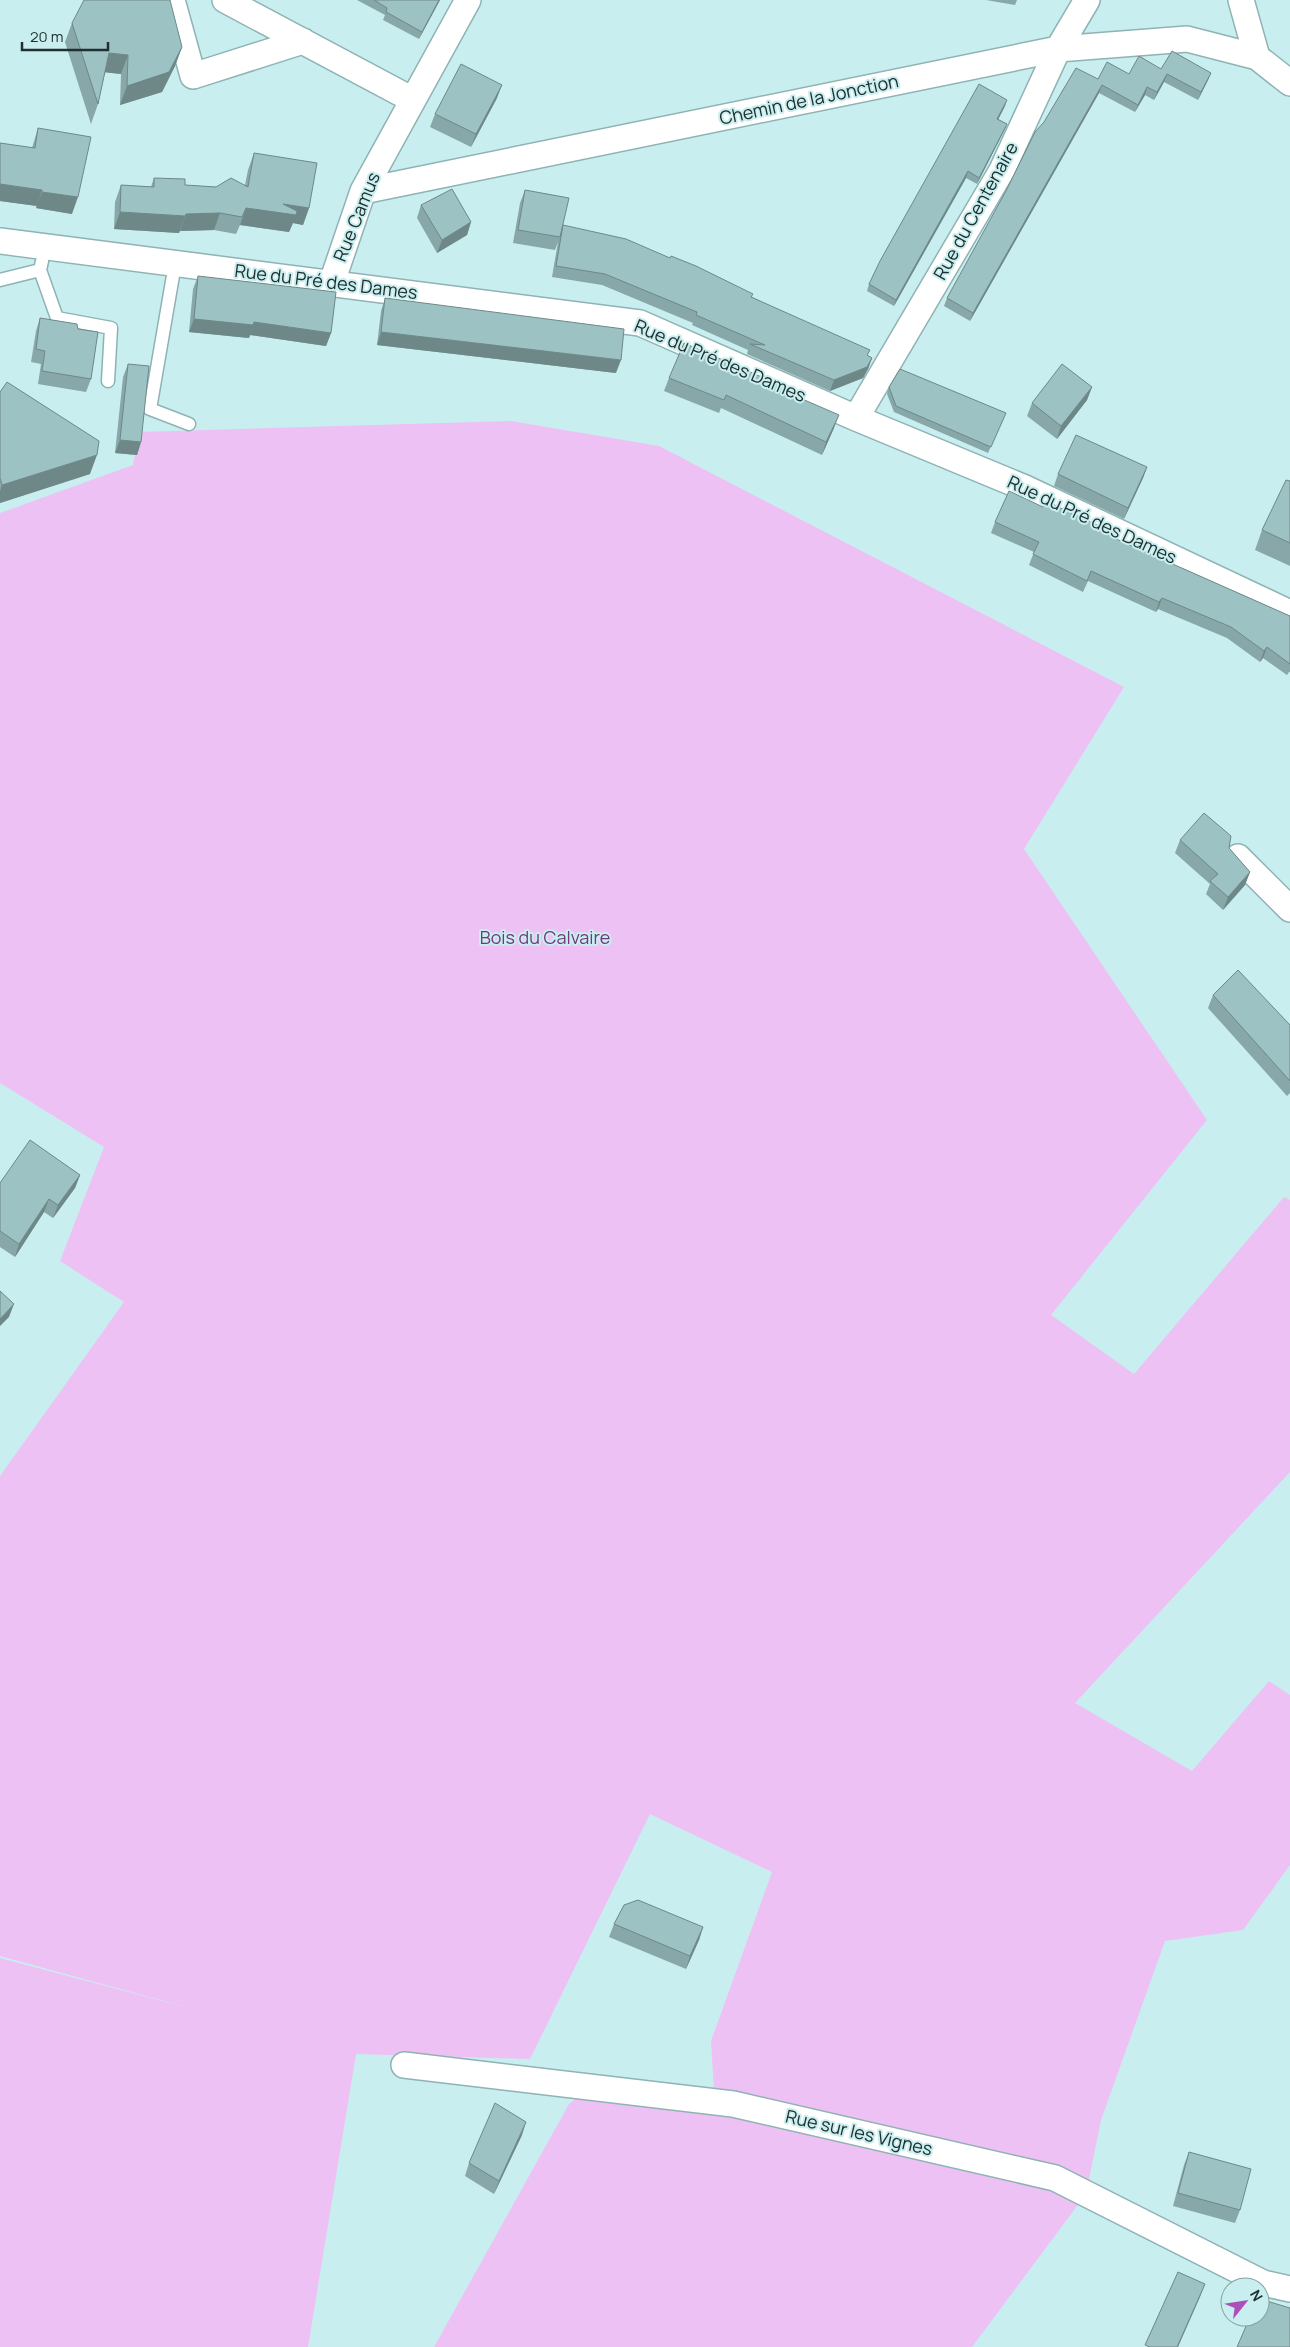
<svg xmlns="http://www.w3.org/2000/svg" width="1290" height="2347" viewBox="0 0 1290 2347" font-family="Manrope,sans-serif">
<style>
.green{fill:#eec1f5}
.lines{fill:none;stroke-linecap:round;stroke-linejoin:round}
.service-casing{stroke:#8fb3b4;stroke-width:15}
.minor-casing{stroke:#8fb3b4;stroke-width:28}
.service{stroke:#fff;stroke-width:12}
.minor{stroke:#fff;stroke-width:25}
.wall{fill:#87a7a8}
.shaded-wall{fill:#6e8888}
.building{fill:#9dc2c3;stroke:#6e8888}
.labels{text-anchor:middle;stroke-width:4;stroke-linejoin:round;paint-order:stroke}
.street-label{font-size:18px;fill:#202f2f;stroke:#c9eeef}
.park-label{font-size:18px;fill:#73387b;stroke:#c9eeef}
</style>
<rect width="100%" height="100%" fill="#c9eeef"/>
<path class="green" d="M511,421l148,25 465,241 -100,162 183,271 -156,195 83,59 150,-177 6,3v272l-215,231 117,68 77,-90 21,14v170l-47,65 -78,11 -64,179 -15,74 -114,153h-538l135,-243 9,-7 137,10 -4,-66 61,-169 -122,-58 -120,245 -174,-5 -48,293h-308v-389l204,54 -204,-56v-480l124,-174 -64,-41 44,-114 -104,-64v-570l133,-48 6,-33z"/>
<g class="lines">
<defs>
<path id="service" d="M175,264l-25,145 39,15
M40,270l17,48 54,10 -3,53
M0,280l40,-10 2,-9"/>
<path id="minor" d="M172,0l21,76 110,-35
M225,0l188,100
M1241,0l16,57
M363,191l695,-142 129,-10 70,18 33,26
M0,241l640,82 216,95 169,70 265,125
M332,282l31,-91 105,-191
M856,418l146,-248 56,-121 29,-49
M1238,857l52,52
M404,2065l329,39 322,74 208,105 27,6"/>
</defs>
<use href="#service" class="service-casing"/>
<use href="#minor" class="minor-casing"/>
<use href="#service" class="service"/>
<use href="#minor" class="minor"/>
</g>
<path class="wall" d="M357,0h83l-21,39 -36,-19 2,-5z
M986,0h31l-2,5z
M72,23l110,24 -7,19 -13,26 -42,13 1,-31 -16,-2 -7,32 -7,20 -26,-82z
M1161,69l50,4 -3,7 -10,20 -34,-18 -10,18 -9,-5 -10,17 -36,-19 -129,228 -26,-15 3,-8 151,-219z
M497,98l-26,49 -41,-20 5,-13z
M1005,106l-7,13 9,5 -3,7 -27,53 -11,-6 -72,128 -27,-15 2,-7z
M38,128l34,86 -36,-6 1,-2 -37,-5v-58l32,5z
M254,153l55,55 -6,17 -10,-2 -4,9 -49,-7 -4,9 -22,-4 -34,1 -1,2 -65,-4 1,-27 6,-17 30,2 3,-9 31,7 31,2 29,-2 3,-15z
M525,190l37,38 190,69 116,59 4,2 -4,11 -5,9 -33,13 -83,-37 1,-4 -56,-25 1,-2 -91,-38 -50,-8 6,-35 -3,8 -42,-7 7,-40z
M421,205l50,17 -4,13 -30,18 -20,-35z
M198,276l133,57 -5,13 -76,-11 -1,3 -60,-6 4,-43z
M385,298l231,75 -239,-28 4,-34z
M40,318l38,11 13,50 -5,13 -48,-8 3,-20 -10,-2 5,-31z
M128,364l13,78 -4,13 -22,-2 8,-76z
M669,378l129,15 -2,3 38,32 -12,27 -101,-47 -2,5 -55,-22z
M889,387l114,33 -15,33 -94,-41 -7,-18z
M1092,387l-5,13 -30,39 -30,-23 5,-13z
M0,392l90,82 -90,29z
M1147,467l-4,11 -19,41 -70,-33 4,-12z
M1290,481v85l-35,-16 7,-20z
M1043,507l247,109v56h-1l-2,3 -24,-17 -3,4 -33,-24 -69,-29 -2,3 -68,-31 -5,11 -54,-27 5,-13 -43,-19 4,-11z
M1180,840l49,8 21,24 -5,13 -22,25 -17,-16 4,-10 -35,-31z
M1213,995l77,30v68l-3,3 -79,-88z
M80,1175l-5,13 -22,30 -9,-6 -29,45 -15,-10v-64z
M614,1924l89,3 -4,13 -13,29 -77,-32z
M522,2135l-28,59 -29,-18 4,-13z
M1189,2152l51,58 -5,13 -62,-17 11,-41z"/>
<path class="shaded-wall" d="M439,0h1l-21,39 3,-7z
M182,47l-7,19 -13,26 -42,13 7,-19z
M109,53l19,2 -7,19 -19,-2z
M1211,73l-3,7 -10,20 3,-8z
M1167,74l-3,8 -10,18 3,-8z
M502,85l-5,13 -26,49 5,-13z
M1102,85l-3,8 -129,228 3,-8z
M1147,87l-2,8 -10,17 3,-7z
M1007,100l-2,6 -10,20 2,-7z
M1007,124l-3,7 -27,53 2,-6z
M968,171l-2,7 -72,128 2,-6z
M0,184l42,6 -5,16 -37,-5z
M42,192l36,5 -6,17 -36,-6z
M283,204l26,4 -6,17 -10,-2 -4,9 -49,-7 6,-17z
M120,212l65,4 -6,17 -65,-4z
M220,213l-6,17 -34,1 6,-17z
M471,222l-4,13 -30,18 5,-13z
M194,319l60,3 77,11 -5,13 -76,-11 -1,3 -60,-6z
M381,332l240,28 -5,13 -239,-28z
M872,358l-4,11 -5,9 -33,13 4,-11z
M1092,387l-5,13 -30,39 4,-13z
M839,415l-5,13 -12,27 4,-13z
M120,440l21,2 -4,13 -22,-2z
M97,455l-7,19 -90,29v-12l2,-6z
M1147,467l-4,11 -19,41 4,-11z
M1162,598l-4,11 -2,3 3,-10z
M1267,647l-4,11 -3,4 4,-11z
M1250,872l-5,13 -22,25 5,-13z
M80,1175l-5,13 -22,30 5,-13z
M49,1199l-5,13 -29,45 4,-13z
M14,1304l-5,13 -9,9v-7z
M703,1927l-4,13 -13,29 4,-13z
M526,2122l-4,13 -28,59 5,-13z
M1205,2284l-5,13 -22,50h-1z"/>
<path class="building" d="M84,0h86l12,47 -13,25 -42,14 1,-31 -19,-2 -11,51 -26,-81z
M374,0h65l-17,32 -36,-20 1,-4z
M1172,51l39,22 -10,19 -34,-18 -10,18 -10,-5 -9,18 -36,-20 -129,228 -26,-15 59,-107 29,-59 9,-10 32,-54 22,11 9,-17 22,12 10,-18 22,13z
M461,64l41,21 -26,49 -41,-20z
M979,84l28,16 -10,19 10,5 -28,54 -11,-7 -72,129 -27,-16 11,-23z
M38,128l53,9 -13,60 -36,-5v-2l-42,-6v-41l35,5z
M254,153l63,10 -8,45 -26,-4 14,7 -1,4 -50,-7 -4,9 -22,-4 -34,1 -1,2 -65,-4 1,-27 33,2v-9l31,1v6l31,2 15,-9 17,9z
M452,189l19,33 -29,18 -21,-35z
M525,190l44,8 -9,39 -42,-7z
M563,225l63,14 44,19 1,-2 25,10 57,28 -2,3 119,53 -3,5 5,3 -5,9 -33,13 -84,-36 15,1 -69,-30 1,-3 -92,-38 -49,-8z
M198,276l138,16 -5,41 -77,-11 -1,3 -59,-6z
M385,298l239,31 -3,31 -240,-28z
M40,318l37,6 1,5 20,3 -7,47 -49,-8 3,-20 -9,-2z
M684,343l114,50 -5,2 46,20 -13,27 -100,-47 -2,5 -55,-22z
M128,364l21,2 -8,76 -21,-2z
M1062,364l30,23 -31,39 -29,-23z
M900,369l106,44 -15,34 -95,-41 -7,-19z
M7,382l92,59 -2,14 -95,30 -2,-7v-86z
M1076,435l71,32 -19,41 -70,-34z
M1286,480l4,1v62l-28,-13z
M1009,491l34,16 3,-6 70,33 -2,4 176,78v48l-23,-17 -3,4 -33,-24 -69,-29 -3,4 -68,-31 -4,10 -54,-27 6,-12 -44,-20z
M1204,813l27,23 -2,12 21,24 -22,25 -18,-16 8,-7 -38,-34z
M1238,970l52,55v56l-77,-86z
M30,1140l50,35 -22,30 -9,-6 -30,45 -19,-13v-48z
M0,1291l14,13 -14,15z
M638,1900l65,27 -13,29 -76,-32 10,-19z
M495,2103l31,19 -27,59 -30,-18z
M1189,2152l62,17 -11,41 -62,-17z
M1178,2272l27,12 -28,63h-27l-5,-2z
M1260,2299l30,9v39h-53l13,-30h10z"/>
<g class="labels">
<g class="street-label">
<text transform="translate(809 100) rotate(-12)" y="6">Chemin de la Jonction</text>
<text transform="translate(976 211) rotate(-61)" y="6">Rue du Centenaire</text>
<text transform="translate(357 217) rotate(-68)" y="6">Rue Camus</text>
<text transform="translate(326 282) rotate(7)" y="6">Rue du Pré des Dames</text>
<text transform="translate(720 361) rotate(23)" y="6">Rue du Pré des Dames</text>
<text transform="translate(1092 520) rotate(25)" y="6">Rue du Pré des Dames</text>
<text transform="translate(859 2133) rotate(13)" y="6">Rue sur les Vignes</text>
</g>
<g class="park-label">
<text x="545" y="944">Bois du Calvaire</text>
</g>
</g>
<g transform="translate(1245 2302) rotate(60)"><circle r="24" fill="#c9eeef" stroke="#85a2a2"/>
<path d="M0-4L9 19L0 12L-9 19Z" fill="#ac4fba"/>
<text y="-8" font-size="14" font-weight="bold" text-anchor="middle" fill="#202f2f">N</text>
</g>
<path d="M22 42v8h86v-8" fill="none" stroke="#202f2f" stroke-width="2.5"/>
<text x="30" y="42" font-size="15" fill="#202f2f" stroke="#c9eeef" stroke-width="4" paint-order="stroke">20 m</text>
</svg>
